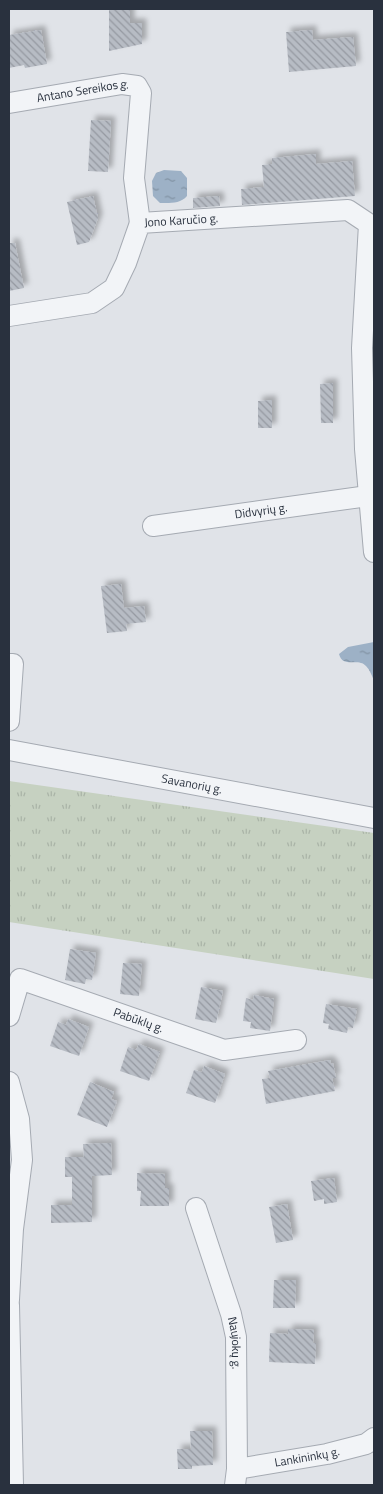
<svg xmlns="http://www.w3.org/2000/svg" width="383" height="1494" viewBox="0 0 383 1494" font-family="'Titillium Web',sans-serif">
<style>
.grass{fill:url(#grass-tufts)}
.water{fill:url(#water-ripples)}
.building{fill:url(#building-back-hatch);filter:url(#shadow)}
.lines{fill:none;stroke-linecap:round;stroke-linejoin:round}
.minor-casing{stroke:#a5aab2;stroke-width:22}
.minor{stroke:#f2f4f7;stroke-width:20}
.labels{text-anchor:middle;stroke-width:4;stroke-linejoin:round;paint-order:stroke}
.street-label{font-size:12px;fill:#29313e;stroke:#eff2f6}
</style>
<defs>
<pattern id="grass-tufts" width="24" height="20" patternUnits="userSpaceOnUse" patternTransform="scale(1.25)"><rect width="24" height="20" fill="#c6d1c1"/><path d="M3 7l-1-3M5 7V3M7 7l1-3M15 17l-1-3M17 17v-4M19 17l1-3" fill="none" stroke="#aab4a7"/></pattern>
<pattern id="water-ripples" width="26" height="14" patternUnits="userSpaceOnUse" patternTransform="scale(1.25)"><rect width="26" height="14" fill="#9db1c6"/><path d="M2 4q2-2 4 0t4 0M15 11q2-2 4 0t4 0" fill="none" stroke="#8091a2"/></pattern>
<pattern id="building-back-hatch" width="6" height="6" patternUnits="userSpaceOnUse" patternTransform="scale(1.25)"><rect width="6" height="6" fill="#b7bcc4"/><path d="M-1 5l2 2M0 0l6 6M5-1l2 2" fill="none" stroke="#9599a1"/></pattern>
<filter id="shadow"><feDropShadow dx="4.5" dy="-4.5" stdDeviation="2.5" flood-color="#0004"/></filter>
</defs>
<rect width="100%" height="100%" fill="#e0e3e8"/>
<path class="grass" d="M9,781l365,52v146l-365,-57z"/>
<path class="water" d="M164,170l17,1 6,7v18c-7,8 -17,7 -27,7l-7,-7 -1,-15 4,-8z
M374,642v39c-2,-5 -4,-11 -8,-15 -8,-9 -23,3 -27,-12l9,-7z"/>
<path class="building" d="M109,9h21v14h12v21l-33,7z
M41,30l6,34 -22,4 -1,-3 -15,3v-33z
M312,30l1,10 40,-3 3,29 -67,6 -3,-40z
M91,120l20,1 -3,51 -20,-1z
M316,154v10l36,-3 3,35 -113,9 -1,-16 23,-2 -2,-22 10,-1v-6z
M93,196l5,22 -9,24 -12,3 -10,-43z
M219,196l1,10 -27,2v-10z
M9,243h6l9,45 -15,3z
M333,383v40h-12l-1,-39z
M272,400v28h-14v-27z
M121,584l3,24 20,-2 2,16 -20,2 1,7 -20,2 -6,-47z
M70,949l26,4 -4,27 -6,-1 -1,5 -20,-4z
M123,963l19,1 -3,32 -19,-2z
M201,987l22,4 -7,32 -21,-4z
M254,995l20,4 -4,32 -20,-3 1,-6 -8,-1 3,-23 7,2z
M326,1004l31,5 -4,19 -5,-1 -1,6 -19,-4 1,-5 -6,-1z
M68,1019l21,8 -10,29 -29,-10 8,-24 8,3z
M139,1044l21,8 -11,29 -29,-10 8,-24 8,3z
M330,1060l1,4 2,-1 3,15h-4l3,13 -69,13 -4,-25 8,-1 -2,-7z
M204,1066l21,8 -10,29 -29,-10 8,-23 8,2z
M90,1082l24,10 -3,7 6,2 -10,26 -30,-12z
M111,1143l1,32 -20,1v46l-41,1v-18h21v-28h-7v-20h19l-1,-13z
M137,1173l28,1v14h4v18h-29l1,-15h-4z
M334,1178l3,24 -13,2v-5l-10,2 -3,-20z
M287,1204l6,36 -17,3 -7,-36z
M274,1280h22l-1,28h-22z
M288,1329l26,1 -1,13h3l-1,21 -46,-2 1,-29 18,1z
M190,1431h22l1,34 -21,1v3h-14l-1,-20h14z"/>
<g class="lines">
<defs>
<g id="minor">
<path id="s1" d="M9,103l113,-19 15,2 4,7 -7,85 6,45"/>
<path id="s2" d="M9,316l83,-13 22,-15 12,-25 14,-40 208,-13 21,14 -7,124 3,101 9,103"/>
<path id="s3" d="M153,526l215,-30"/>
<path d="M9,664h4l-4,57"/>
<path id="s4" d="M9,750l365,68"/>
<path id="s5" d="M9,1016l11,-37 204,71 72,-10"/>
<path d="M9,1082l10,37 3,41 -9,69 -4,71"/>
<path id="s6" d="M196,1208l35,106 5,23 1,132 -2,16"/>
<path d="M9,1305l4,180"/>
<path id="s7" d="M237,1469l90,-15 39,-10 8,-6"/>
</g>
</defs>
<use href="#minor" class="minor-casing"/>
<use href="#minor" class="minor"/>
</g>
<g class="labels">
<g class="street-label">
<text dy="4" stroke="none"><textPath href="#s1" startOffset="75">Antano Sereikos g.</textPath></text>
<text dy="4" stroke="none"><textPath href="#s2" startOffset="222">Jono Karučio g.</textPath></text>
<text dy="4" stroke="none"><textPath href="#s3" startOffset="109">Didvyrių g.</textPath></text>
<text dy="4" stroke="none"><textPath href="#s4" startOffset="186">Savanorių g.</textPath></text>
<text dy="4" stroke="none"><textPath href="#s5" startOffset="164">Pabūklų g.</textPath></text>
<text dy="4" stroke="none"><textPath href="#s6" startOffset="141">Naujokų g.</textPath></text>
<text dy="4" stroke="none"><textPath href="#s7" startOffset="71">Lankininkų g.</textPath></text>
</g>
</g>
<rect width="383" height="1494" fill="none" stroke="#29313e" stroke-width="20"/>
</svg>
